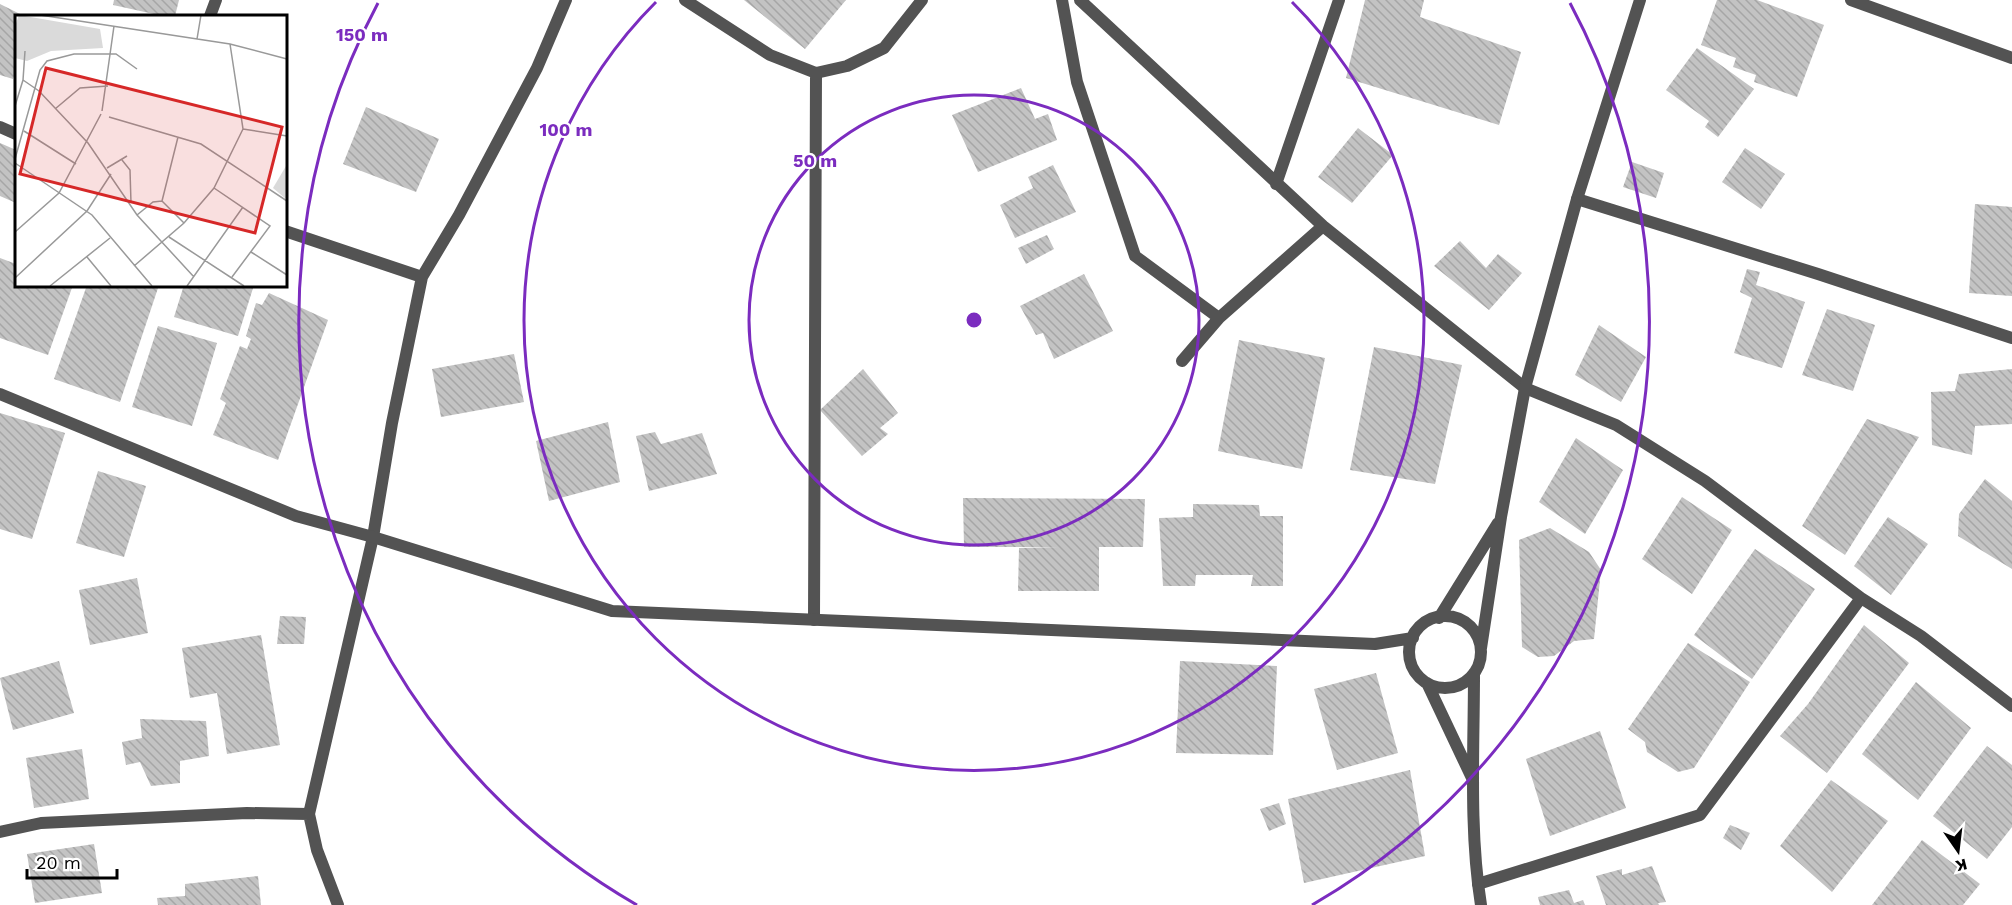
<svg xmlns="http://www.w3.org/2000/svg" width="2012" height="905" viewBox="0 0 2012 905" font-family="'Work Sans',sans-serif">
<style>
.building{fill:url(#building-back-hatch)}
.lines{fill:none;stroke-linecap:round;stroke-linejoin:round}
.minor{stroke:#535353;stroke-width:12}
.tertiary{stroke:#535353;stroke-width:12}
.ring{fill:none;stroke:#7b2cbf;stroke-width:3}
.inset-road{fill:none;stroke:#999;stroke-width:1.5}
.view{fill:#d62828;fill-opacity:0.15;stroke:#d62828;stroke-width:3}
.inset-edge{fill:none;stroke:#000;stroke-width:3}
.centre{fill:#7b2cbf;stroke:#fff;stroke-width:3}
.ring-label{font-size:18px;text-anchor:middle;font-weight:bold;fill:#7b2cbf;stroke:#fff;stroke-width:4.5;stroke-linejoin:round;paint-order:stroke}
</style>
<defs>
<pattern id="building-back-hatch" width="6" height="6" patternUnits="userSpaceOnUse" patternTransform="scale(1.5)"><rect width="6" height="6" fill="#c3c3c3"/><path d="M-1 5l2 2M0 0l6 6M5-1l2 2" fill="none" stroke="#a6a6a6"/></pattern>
</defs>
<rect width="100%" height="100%" fill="#fff"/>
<path class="building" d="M114,0h65l-4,16h-12l-50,-11z
M744,0h102l-41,49z
M1365,0h59l-4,17 101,35 -22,73 -153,-47z
M1717,0h40l67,25 -27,72 -43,-15 2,-7 -23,-8 3,-9 -35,-13z
M0,4l24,12h-8v53l-3,10 -13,-4z
M1697,48l57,41 -36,48 -13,-10 4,-6 -43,-31z
M1021,88l14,31 13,-5 9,26 -79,32 -26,-57z
M366,107l73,32 -23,53 -73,-28z
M1358,128l35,27 -41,48 -34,-26z
M0,143l16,7v53l-16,-7z
M1745,148l40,26 -24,35 -39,-27z
M1632,162l32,11 -8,25 -33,-11z
M1053,165l23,47 -61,26 -15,-33 33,-17 -5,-11z
M1975,204l37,3v89l-43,-3z
M1047,235l7,14 -28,15 -8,-16z
M1460,241l26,27 12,-14 24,19 -33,37 -55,-44z
M0,258l16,6v21h57l-25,70 -48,-17z
M1747,269l13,3 -4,13 49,17 -23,66 -48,-15 18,-55 -12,-6z
M1084,274l29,57 -59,28 -11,-26 -7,2 -16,-29z
M87,285h72l-39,117 -66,-23z
M184,285h70l-16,51 -64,-19z
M269,293l59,27 -50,140 -65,-25 13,-32 -6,-4 20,-53 7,3 4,-10 -5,-3 10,-33 6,2z
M1827,309l48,16 -22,66 -51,-16z
M1599,325l47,32 -25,45 -46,-27z
M158,326l59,17 -25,83 -60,-19z
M1239,340l86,18 -23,111 -84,-18z
M1374,347l88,18 -27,119 -85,-14z
M514,354l10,48 -83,15 -9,-48z
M863,369l35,44 -18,15 8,6 -26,22 -42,-46z
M2012,369v55l-37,2 -3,29 -40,-10 -1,-53 24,-1 4,-17z
M0,413l65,20 -33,106 -32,-10z
M1867,419l52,18 -74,118 -43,-29z
M608,422l12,60 -71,19 -13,-60z
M655,432l6,12 41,-11 15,41 -68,17 -13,-55z
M1576,438l47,32 -38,64 -46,-32z
M98,471l48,15 -22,71 -48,-14z
M1985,479l27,22v68l-54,-33 1,-22z
M1682,497l50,33 -40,64 -50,-35z
M963,498l182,1 -2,48h-44v44h-81l1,-43 39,-1h-94z
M1193,504l66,1 1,11h23v70h-32l2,-11h-57l-1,11h-32l-4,-68 34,-1z
M1888,517l40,27 -37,51 -37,-29z
M1550,528l39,24 12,18 -7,69 -20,2 -20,15 -16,1 -16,-10 -3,-107z
M1755,549l60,40 -63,90 -58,-44z
M137,578l11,55 -58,12 -11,-55z
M280,616l26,1 -2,27h-27z
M1864,625l45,38 -82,110 -47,-37 28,-32z
M261,635l19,110 -53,9 -10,-61 -27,5 -8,-50z
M1688,643l62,39 -56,86 -16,4 -31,-20 -2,-10 -17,-13z
M59,661l15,52 -61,17 -13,-52z
M1180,661l97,5 -4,89 -97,-2z
M1376,673l22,80 -61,17 -23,-81z
M1916,682l55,46 -53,72 -56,-46z
M140,719l66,2 3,35 -29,5v22l-29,3 -11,-24 -14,3 -4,-23 20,-4z
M1600,731l26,77 -76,28 -24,-77z
M1987,746l25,19v62l-25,32 -54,-43z
M82,749l7,50 -55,9 -8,-50z
M1410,770l15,86 -121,27 -16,-84z
M1831,780l57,41 -56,71 -52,-46z
M1279,803l7,21 -17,7 -9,-22z
M1730,825l20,8 -9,17 -18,-12z
M1922,840l58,44 -17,21h-91z
M94,844l8,49 -67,10 -8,-49z
M1652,866l14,36 -8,1 1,2h-53l-10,-29 26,-7v6z
M258,876l3,29h-103l-1,-7 28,-2v-12z
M1569,890l5,13 9,-3 2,5h-45l-2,-8z"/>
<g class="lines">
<path class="minor" d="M685,0l85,55 46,18 31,-7 37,-18 38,-48
M1062,0l15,82 58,174 84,62
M1080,0l243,226 202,162 91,37 89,56 156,117 60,38 91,70
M1851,0l161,58
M210,16l6,-16
M0,127l16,7
M1276,184l63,-184
M1577,199l241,75 194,64
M285,231l137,46
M1182,361l37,-43 104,-92
M814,620l2,-547
M0,832l41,-9 206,-10 62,1
M1478,884l222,-69 161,-217
M338,905l-21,-55 -8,-36 64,-277 19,-114 30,-146 37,-62 78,-147 29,-68"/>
<path class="tertiary" d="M0,394l296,122 77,21 239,74 763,33 38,-6
M1409 652a36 36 0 1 1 72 0a36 36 0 1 1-72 0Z
M1439,618l59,-95
M1481,648l20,-131 24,-129 52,-189 63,-199
M1474,673c0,76 -5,157 7,232
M1427,683l45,95"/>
</g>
<g class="ring">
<circle cx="974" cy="320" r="225"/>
<path d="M1292 2A450 450 0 1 1 656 2"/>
<path d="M637 905A675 675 0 0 1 378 3M1570 3A675 675 0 0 1 1312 905"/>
</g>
<g transform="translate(15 15)">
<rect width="272" height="272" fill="#fff"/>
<path d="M271,151v33l-13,-11z" fill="#dadada"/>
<path d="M4,0l81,14 3,19 -52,3 -24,10 -12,-3v-32z" fill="#dadada"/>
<path class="inset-road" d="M25,0l190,29 57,15M182,24l4,-24M8,65l16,11 49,52 49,72 57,62M0,91l8,-26 2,-29M40,94l25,-21 28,-2M87,96l12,-85M94,102l92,27 86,57M228,114l44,7M9,116l52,33M0,144l25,-89 7,-9 27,-7h42l21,15M107,145l8,10 1,33M0,148l77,52 60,71M92,153l20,-12M199,173l56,38 -38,51M147,186l16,-64M122,200l16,-13 9,-1 22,22M0,217l44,-39 42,-79M154,222l75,49M236,237l36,23M72,242l24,29M119,251l50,-43 30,-35 29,-59 -13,-85M0,263l72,-67 24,-37M35,271l60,-48M172,271l56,-79"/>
<path class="view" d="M31,53l236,59 -27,106 -235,-59z"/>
<rect width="272" height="272" class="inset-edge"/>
</g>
<circle cx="974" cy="320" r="9" class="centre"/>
<g class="ring-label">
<text x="362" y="41">150 m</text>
<text x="566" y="136">100 m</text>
<text x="815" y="167">50 m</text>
</g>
<g transform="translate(1958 851) rotate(166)" stroke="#ffffff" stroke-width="4.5" paint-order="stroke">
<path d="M0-4.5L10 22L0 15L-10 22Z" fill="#000000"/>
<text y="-9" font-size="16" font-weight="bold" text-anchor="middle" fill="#000000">K</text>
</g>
<path d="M27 869v9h90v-9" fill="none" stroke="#000000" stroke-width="3"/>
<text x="36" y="869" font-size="18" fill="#000000" stroke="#ffffff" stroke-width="4.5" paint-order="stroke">20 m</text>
</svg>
